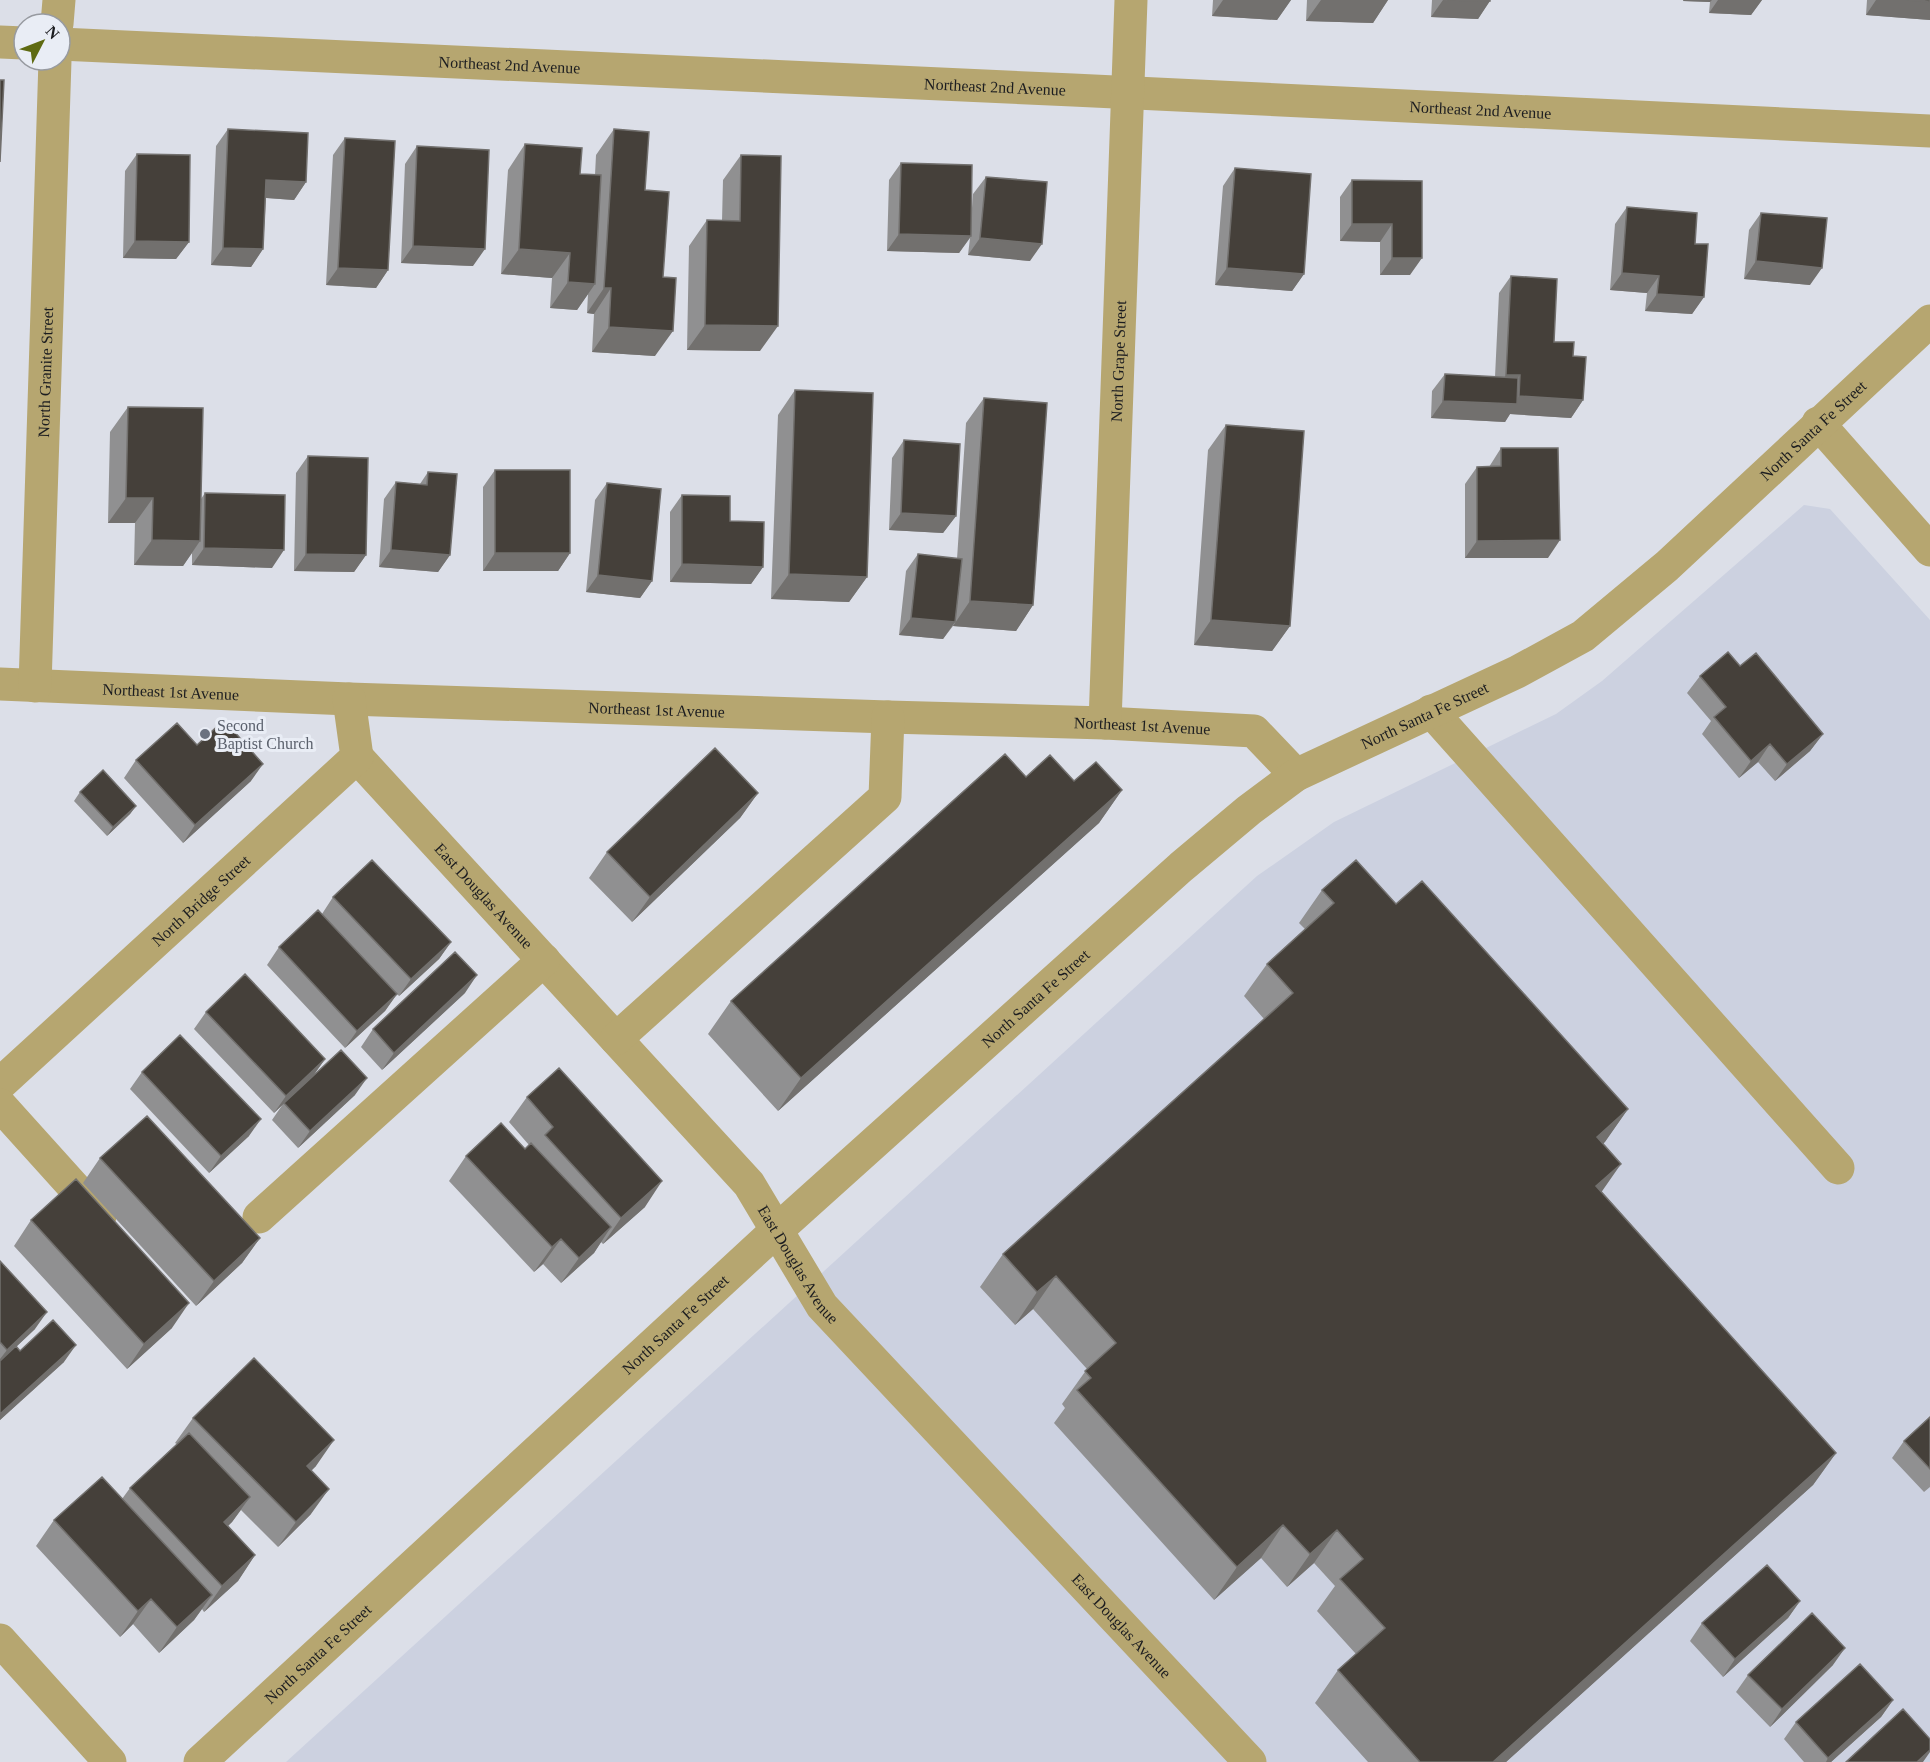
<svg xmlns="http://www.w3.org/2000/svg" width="1930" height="1762" viewBox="0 0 1930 1762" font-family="'Times New Roman',serif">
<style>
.built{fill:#ccd1e0}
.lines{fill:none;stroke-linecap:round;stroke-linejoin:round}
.minor{stroke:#b6a670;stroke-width:33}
.wall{fill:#909091}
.shaded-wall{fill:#72706e}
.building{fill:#45403a;stroke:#72706e;stroke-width:1.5}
.worship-dot{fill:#6b7280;stroke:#e9edf5;stroke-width:2}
.labels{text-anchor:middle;stroke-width:6;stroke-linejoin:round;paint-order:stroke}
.street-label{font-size:16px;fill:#1c1d20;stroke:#e9edf5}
.worship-label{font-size:16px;fill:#5b616d;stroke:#e9edf5;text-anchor:start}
</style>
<rect width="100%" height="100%" fill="#dcdfe8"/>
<path class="built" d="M1804,505l26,4 100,111v1142h-1644l971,-886 77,-54 222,-108 46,-33z"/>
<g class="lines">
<g class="minor">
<path d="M57,24l2,-24"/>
<path d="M0,42l24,1"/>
<path id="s1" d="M60,44l1013,46 857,41"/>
<path d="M1818,423l112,127"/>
<path id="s2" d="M0,684l349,15 539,18 217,6 149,8 42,44"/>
<path id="s3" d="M35,686l20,-626"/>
<path d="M1431,711l407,457"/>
<path id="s4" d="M1105,723l26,-723"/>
<path id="s5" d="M357,757l392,427 73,122 428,456"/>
<path d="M616,1039l269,-242 3,-80"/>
<path id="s6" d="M0,1084l357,-327 -8,-58"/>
<path d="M0,1105l100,111"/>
<path d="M259,1217l285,-257"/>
<path d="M0,1640l110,122"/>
<path id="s7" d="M200,1762l576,-531 405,-364 68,-57 47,-35 221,-103 66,-36 84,-70 263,-245"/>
</g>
</g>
<path class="wall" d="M1213,0h78l-14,20 -65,-4z
M1307,0h81l-15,23 -67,-2z
M1432,0h58l-12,19 -47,-2z
M1683,0h79l-11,15 -42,-2 1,-11 -27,-1z
M1867,0h63v20l-64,-5z
M228,129l78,53 -12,18 -28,-2 -3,51 -12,18 -40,-2 5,-119z
M614,129l31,61 10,166 -63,-4 2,-38 -7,-1 1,-19 -11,16 -27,-2 2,-30 -51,-4 7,-104 17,-26 55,30 15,1 1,-20z
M345,138l43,132 -12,18 -50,-3 7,-130z
M417,146l56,120 -72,-3 4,-99z
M137,154l52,88 -13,17 -53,-1 2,-87z
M741,155l19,196 -73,-1 2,-104 18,-26 15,1 1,-41z
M901,163l70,59 2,-28 13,-17 44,84 -62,-6 2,-17 -11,15 -72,-2 2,-71z
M1235,168l69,106 -12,17 -77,-6 8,-99z
M1352,180l70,1 -12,94h-30v-33l-40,-1v-44z
M1627,207l68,37 9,53 -12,17 -47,-3 2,-18 -37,-3 5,-66z
M1761,213l49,72 -66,-6 5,-49z
M1511,276l43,66 19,14 10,44 -12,18 -61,-4 -5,8 -74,-4 1,-27 13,-17 50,3 4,-84z
M795,390l72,187 -18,25 -78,-3 7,-184z
M984,398l49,207 -17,26 -63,-5 -10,13 -44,-4 7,-64 12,-17 39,5 9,-136z
M128,407l73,92 4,-6 67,75 -80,-3v-12l-9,13 -49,-1 1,-42h-27l2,-91z
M1226,425l64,201 -18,25 -78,-6 14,-195z
M904,440l52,76 -13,17 -54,-3 3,-72z
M1501,448l47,110h-83v-74l12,-17h12z
M308,456l58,99 -12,17 -60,-1 2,-98z
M495,470l75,83 -12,18h-75v-84z
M428,472l22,83 -12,17 -59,-5 5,-68 12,-17 24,2z
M607,483l45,98 -12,17 -54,-6 9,-92z
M682,495l48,26 33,46 -12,17 -81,-2v-70z
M1740,666l83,68 -13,17 -35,30 -17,-19 -19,16 -37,-44 9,-13 -24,-28 13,-17z
M197,745l54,36 -68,62 -59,-65 12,-18z
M1026,777l48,4 48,9 -23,33 -321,288 -70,-77 23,-33z
M80,792l56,14 -6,8 -23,22 -33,-35z
M758,793l-18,25 -108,104 -43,-44 18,-26z
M1322,890l74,14 232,205 -25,35 -1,48 234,261 -23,32 -307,277h-138l-53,-59 23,-33 18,-16 -39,-43 18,-25 -21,-23 -27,24 -26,-29 -47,42 -160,-177 11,-15 -3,-4 25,-35 -54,-60 -18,16 -35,-38 23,-33 261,-235 -20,-23 23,-32 38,-35 -6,-6z
M333,897l118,45 -12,17 -40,37 -16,-17 14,15 -12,17 -40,37 -78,-83 12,-18 43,-33z
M465,993l-83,77 -21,-23 12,-18z
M206,1012l119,47 -12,17 42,19 -57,53 -26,-28 11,-16 -9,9 -80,-84z
M142,1072l107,64 -40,37 -79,-84z
M527,1097l118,110 -42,37 -2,-2 -7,11 -33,30 -18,-19 -9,8 -85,-91 17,-25 59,-7 4,-4 -20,-23z
M100,1158l160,80 -18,25 -46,43 -113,-123z
M31,1220l141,108 -45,41 -113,-123z
M0,1261l35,68 -19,18 4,4 44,11 -64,58z
M1930,1417v70l-6,5 -32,-34 12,-17z
M193,1418l123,48 -5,5v43l-33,33 -37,-37 -9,12 -4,4 27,29 -17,26 -34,31 -2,-3 -8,11 -35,33 -26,-29 -13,13 -84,-91 18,-26 68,-21 8,-11 47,-44 -2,-1z
M1800,1601l-12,17 -65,59 -33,-36 12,-18z
M1833,1665l-63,62 -34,-35 12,-17z
M1893,1700l-12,17 -50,45h-27l-20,-23 12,-17z"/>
<path class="shaded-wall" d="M1223,0h68l-14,20 -65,-4z
M1321,0h67l-15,23 -67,-2z
M1443,0l47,1 -12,18 -47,-2z
M1684,0h28l-2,2 -27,-1z
M1718,0h44l-11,15 -42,-2z
M1876,0h31l23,2v18l-64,-5z
M266,180l40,2 -12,18 -40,-3z
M1352,224h40l-12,18 -40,-1z
M899,234l72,2 -12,17 -72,-2z
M980,238l62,6 -12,17 -62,-6z
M135,241l54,1 -13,17 -53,-1z
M413,246l72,3 -12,17 -72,-3z
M223,248l40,1 -12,18 -40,-2z
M519,249l51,4 -18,25 -51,-4z
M1392,258h30l-12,17h-30z
M1756,261l66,7 -12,17 -66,-6z
M338,268l50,2 -12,18 -50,-3z
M1227,268l77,6 -12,17 -77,-6z
M1622,273l37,3 -12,17 -37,-3z
M568,282l27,2 -18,26 -27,-2z
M604,288h7l-17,26 -7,-1z
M1657,294l47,3 -12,17 -47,-3z
M705,325l73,1 -18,25 -73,-1z
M609,327l64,4 -18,25 -63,-4z
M1506,375h14l-13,18 -13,-1z
M1519,396l64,4 -12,18 -61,-4 -5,8 -74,-4 12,-17 70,3z
M126,498h27l-18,25h-27z
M901,513l55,3 -13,17 -54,-3z
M152,540l48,1 -17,25 -49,-1z
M1560,540l-12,18h-83l12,-17z
M204,548l80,2 -12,18 -80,-3z
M391,550l59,5 -12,17 -59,-5z
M495,553h75l-12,18h-75z
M306,554l60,1 -12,17 -60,-1z
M682,564l81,3 -12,17 -81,-2z
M789,574l78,3 -18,25 -78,-3z
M598,575l54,6 -12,17 -54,-6z
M970,601l63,4 -17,26 -63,-5z
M911,618l44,4 -12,17 -44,-4z
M1211,620l79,6 -18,25 -78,-6z
M1823,734l-13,17 -35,30 12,-17z
M1770,744l-12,18 -19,16 12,-17z
M263,764l-12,17 -68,62 12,-18z
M1122,790l-23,33 -321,288 23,-33z
M758,793l-18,25 -108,104 18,-25z
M136,806l-6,8 -23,22 6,-9z
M451,942l-12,17 -40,37 12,-17z
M477,975l-12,18 -83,77 12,-17z
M397,994l-12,17 -40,37 12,-17z
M325,1059l-12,17 -39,37 12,-17z
M367,1078l-12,17 -57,53 12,-17z
M1628,1109l-23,33 -31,28 23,-33z
M261,1119l-12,17 -40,37 12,-17z
M1621,1164l-23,33 -2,-11z
M662,1181l-17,26 -42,37 18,-26z
M611,1227l-17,26 -33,30 18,-25z
M260,1238l-18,25 -46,43 18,-25z
M561,1239l-18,25 -9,8 18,-25z
M1056,1276l-23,33 -18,16 22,-33z
M189,1303l-17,25 -45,41 17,-25z
M47,1312l-12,17 -35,33v-3l7,-9z
M76,1345l-12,17 -64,58v-6z
M334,1440l-18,26 -27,26 18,-26z
M1836,1453l-23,32 -307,277h-13z
M329,1489l-18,25 -33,33 18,-25z
M250,1497l-18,25 -26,25 18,-25z
M1283,1525l-22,33 -47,42 23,-33z
M1337,1530l-23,33 -27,24 23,-33z
M255,1555l-17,26 -34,31 18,-26z
M212,1595l-18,25 -35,33 18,-26z
M151,1599l-18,25 -13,13 18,-26z
M1800,1601l-12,17 -65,59 12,-18z
M1845,1648l-12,17 -63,62 12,-18z
M1893,1700l-12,17 -50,45h-5l2,-4z
M1930,1750v2l-7,10h-6z"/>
<path class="building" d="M1447,0h43v1z
M1907,0h23v2z
M0,80h4l-4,82z
M228,129l80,4 -2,49 -40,-2 -3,69 -40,-1z
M614,129l35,3 -4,58 24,2 -6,85 13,1 -3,53 -64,-4 2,-39h-7z
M345,138l50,3 -7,129 -50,-2z
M525,144l57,4 -2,26 21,1 -6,109 -27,-2 2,-29 -51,-4z
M417,146l72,4 -4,99 -72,-3z
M137,154l53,1 -1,87 -54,-1z
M741,155l40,1 -3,170 -73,-1 2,-105 33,1z
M901,163l71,2 -1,71 -72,-2z
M1235,168l76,6 -7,100 -77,-6z
M986,177l61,5 -5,62 -62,-6z
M1352,180l70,1v77h-30v-34h-40z
M1627,207l70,6 -2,31h13l-4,53 -47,-3 2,-18 -37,-3z
M1761,213l66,5 -5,50 -66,-7z
M1511,276l46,3 -3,63h20l-1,14 13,1 -3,43 -64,-4 1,-21h-14z
M1445,374l73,4 -1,26 -74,-3z
M795,390l78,3 -6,184 -78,-3z
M984,398l63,5 -14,202 -63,-4z
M128,407l75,1 -3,133 -48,-1 1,-42h-27z
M1226,425l78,6 -14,195 -79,-6z
M904,440l56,4 -4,72 -55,-3z
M1501,448h57l2,92 -83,1v-74l24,-1z
M308,456l60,2 -2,97 -60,-1z
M495,470h75v83h-75z
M428,472l29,2 -7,81 -59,-5 5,-68 31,3z
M607,483l54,6 -9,92 -54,-6z
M205,493l80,2 -1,55 -80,-2z
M682,495l48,1v25l34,1 -1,45 -81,-3z
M918,554l44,5 -7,63 -44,-4z
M1728,652l12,14 16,-13 67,81 -36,30 -17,-20 -19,17 -37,-44 12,-10 -26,-31z
M224,720l39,44 -68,61 -59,-65 41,-37 20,22z
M715,748l43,45 -108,104 -43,-45z
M1005,754l21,23 24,-22 24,26 22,-19 26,28 -321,288 -70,-77z
M103,770l33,36 -23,21 -33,-35z
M372,860l79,82 -40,37 -78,-82z
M1356,860l40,44 26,-23 206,228 -31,28 24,27 -25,22 240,267 -343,309h-73l-82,-92 47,-42 -45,-49 23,-20 -26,-29 -27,24 -27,-29 -46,42 -160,-177 14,-12 -6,-7 31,-28 -60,-67 -19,16 -34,-38 290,-261 -26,-29 67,-61 -12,-13z
M318,910l79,84 -40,37 -78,-84z
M455,952l22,23 -83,78 -21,-24z
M245,974l80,85 -39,37 -80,-84z
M180,1035l81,84 -40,37 -79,-84z
M341,1050l26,28 -57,53 -26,-28z
M559,1068l103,113 -41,37 -76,-83 8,-8 -26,-30z
M147,1116l113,122 -46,43 -114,-123z
M501,1123l24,26 6,-6 80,84 -32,31 -18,-19 -9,8 -86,-91z
M76,1179l113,124 -45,41 -113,-124z
M0,1261l47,51 -40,38 -7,-8z
M53,1320l23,25 -76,69v-53l16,-15 4,5z
M254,1358l80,82 -27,26 22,23 -33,33 -103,-104z
M1930,1417v52l-26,-28z
M189,1433l61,64 -26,25 31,33 -33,31 -92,-98z
M102,1477l110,118 -35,32 -26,-28 -13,12 -84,-91z
M1767,1565l33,36 -65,58 -33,-36z
M1812,1613l33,35 -63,61 -34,-34z
M1860,1664l33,36 -65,58 -32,-36z
M1903,1709l27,30v11l-13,12h-71z"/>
<circle class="worship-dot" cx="205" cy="734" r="6"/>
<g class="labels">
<g class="street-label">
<text dy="6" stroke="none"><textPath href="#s1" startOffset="450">Northeast 2nd Avenue</textPath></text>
<text dy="6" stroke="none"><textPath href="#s1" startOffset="936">Northeast 2nd Avenue</textPath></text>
<text dy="6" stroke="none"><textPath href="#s1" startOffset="1422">Northeast 2nd Avenue</textPath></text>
<text dy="6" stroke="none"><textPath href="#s4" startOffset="362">North Grape Street</textPath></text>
<text dy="6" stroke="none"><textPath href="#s3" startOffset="314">North Granite Street</textPath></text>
<text dy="6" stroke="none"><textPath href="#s7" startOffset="2103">North Santa Fe Street</textPath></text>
<text dy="6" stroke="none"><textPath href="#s2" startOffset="171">Northeast 1st Avenue</textPath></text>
<text dy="6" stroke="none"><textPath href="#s2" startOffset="657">Northeast 1st Avenue</textPath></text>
<text dy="6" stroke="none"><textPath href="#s7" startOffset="1617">North Santa Fe Street</textPath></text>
<text dy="6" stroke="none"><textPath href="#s2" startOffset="1143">Northeast 1st Avenue</textPath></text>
<text dy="6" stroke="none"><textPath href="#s5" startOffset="188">East Douglas Avenue</textPath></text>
<text dy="6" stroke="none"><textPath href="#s6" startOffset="272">North Bridge Street</textPath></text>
<text dy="6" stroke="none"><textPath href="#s7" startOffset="1132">North Santa Fe Street</textPath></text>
<text dy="6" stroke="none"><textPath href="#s5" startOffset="674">East Douglas Avenue</textPath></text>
<text dy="6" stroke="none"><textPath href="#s7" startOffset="646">North Santa Fe Street</textPath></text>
<text dy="6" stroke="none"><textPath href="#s5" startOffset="1160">East Douglas Avenue</textPath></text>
<text dy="6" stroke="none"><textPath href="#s7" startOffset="160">North Santa Fe Street</textPath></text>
</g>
<g class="worship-label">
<text x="217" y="731">Second<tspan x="217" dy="18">Baptist Church</tspan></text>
</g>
</g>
<g transform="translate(42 42) rotate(48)"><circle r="28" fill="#e9edf5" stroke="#979aa0" stroke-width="1.5"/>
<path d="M0-4.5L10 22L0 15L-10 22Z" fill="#5e6a11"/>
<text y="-9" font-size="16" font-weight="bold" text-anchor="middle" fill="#1c1d20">N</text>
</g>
</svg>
